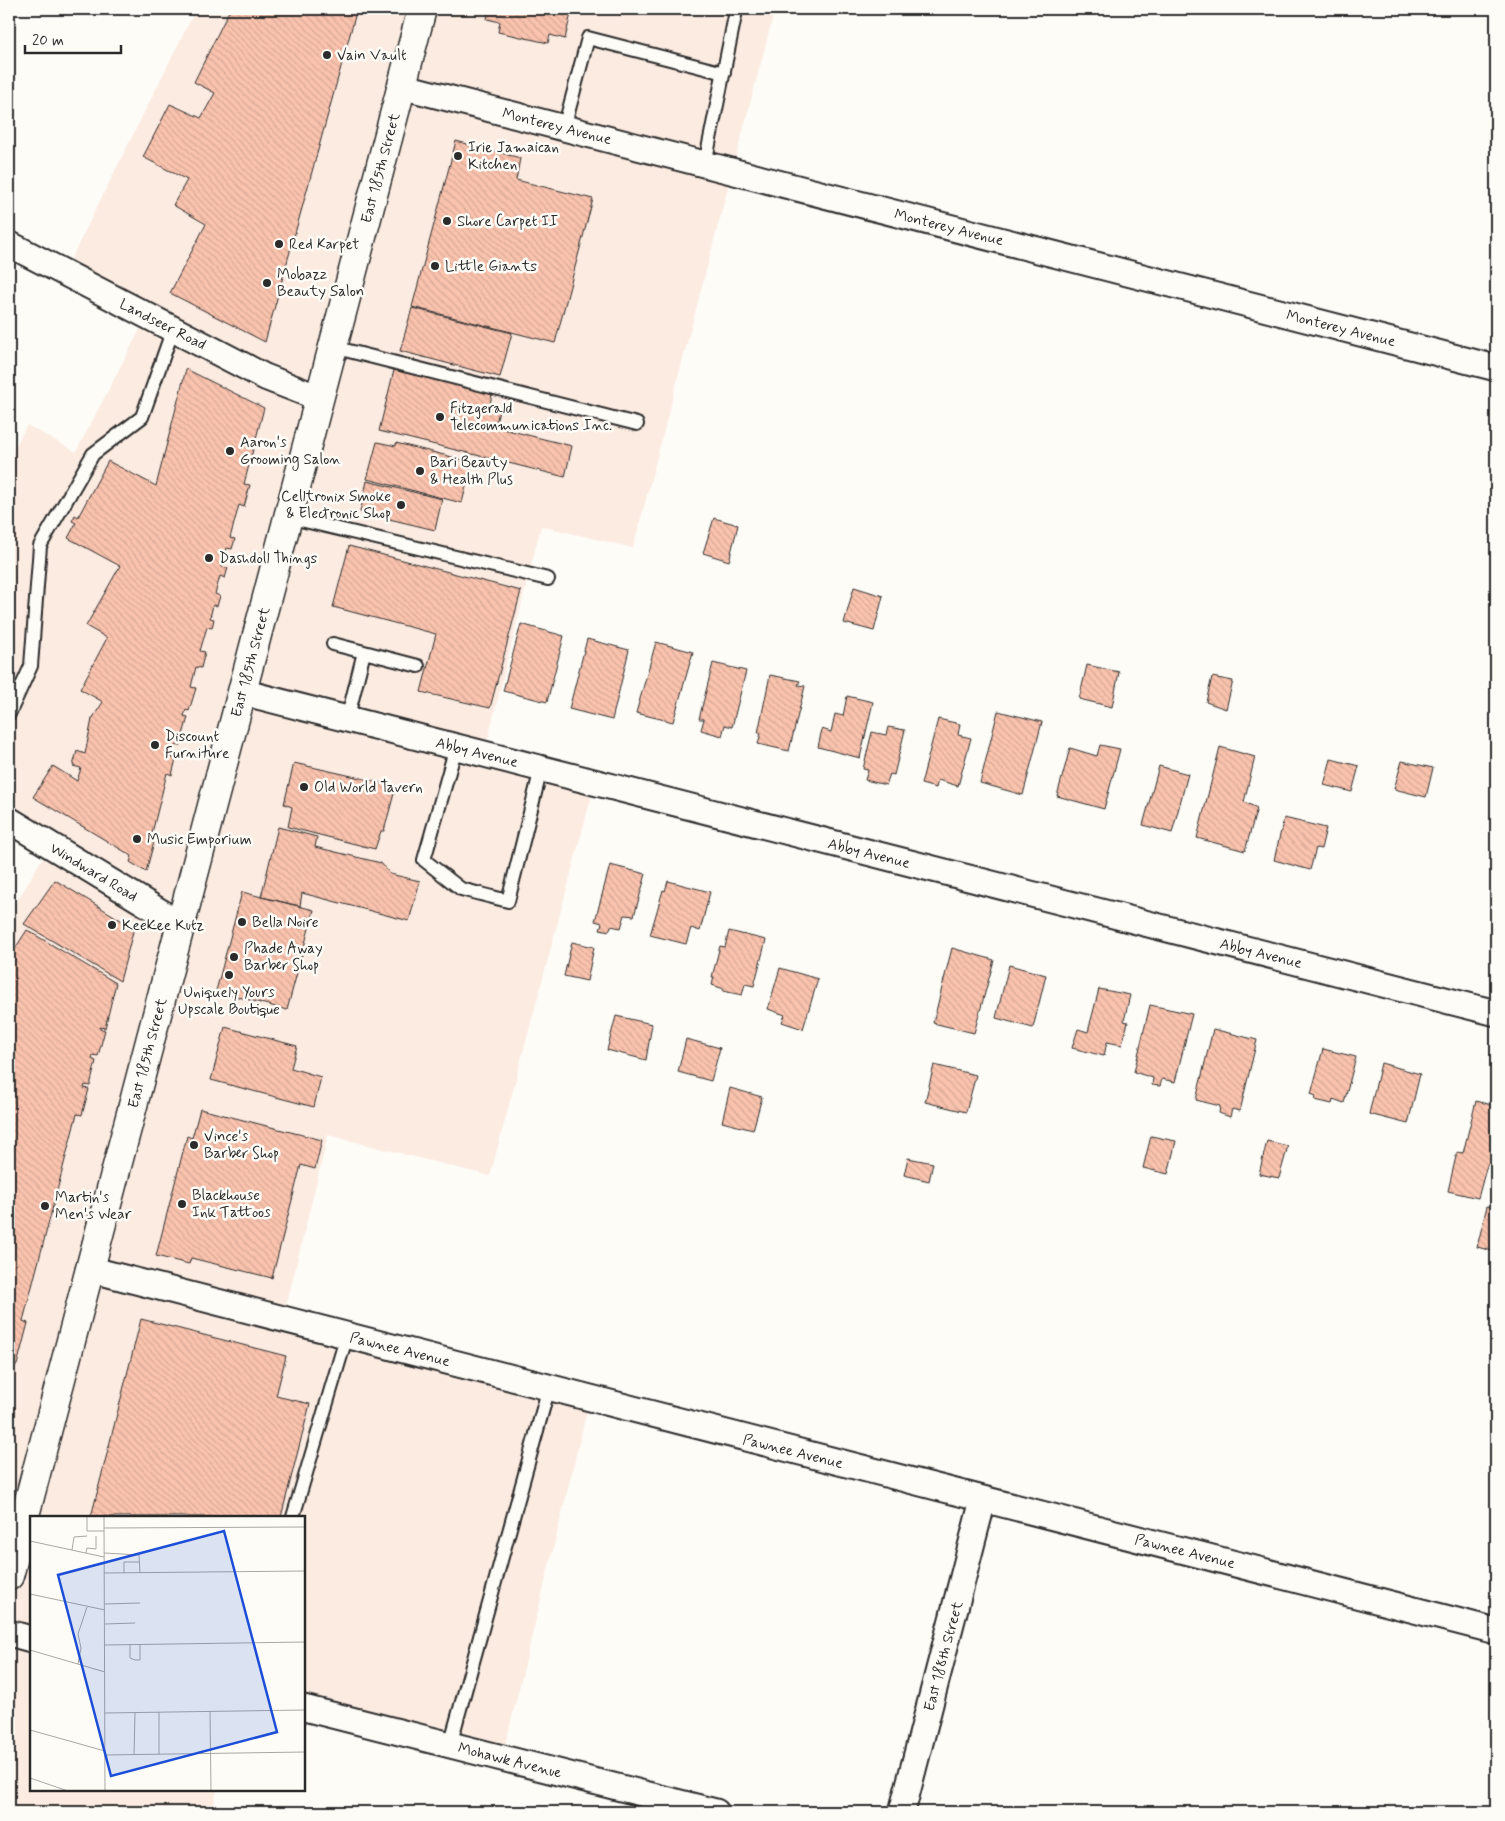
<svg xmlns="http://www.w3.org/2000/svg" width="1505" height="1821" viewBox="0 0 1505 1821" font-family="Mynerve,sans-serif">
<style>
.built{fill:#fcebe1}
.building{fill:url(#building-back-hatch);stroke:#2b2b2b}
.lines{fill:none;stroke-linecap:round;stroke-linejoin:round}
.service-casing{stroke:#2b2b2b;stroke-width:16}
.minor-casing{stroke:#2b2b2b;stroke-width:29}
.tertiary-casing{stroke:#2b2b2b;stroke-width:31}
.service{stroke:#fdfcf7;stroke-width:12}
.minor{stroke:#fdfcf7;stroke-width:25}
.tertiary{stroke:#fdfcf7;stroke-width:28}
.poi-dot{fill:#2b2b2b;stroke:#fdfcf7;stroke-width:2}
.labels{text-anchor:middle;stroke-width:5;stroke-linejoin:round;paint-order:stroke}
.poi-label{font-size:15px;fill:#2b2b2b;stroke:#fdfcf7;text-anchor:start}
.street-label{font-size:15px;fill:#2b2b2b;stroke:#fdfcf7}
.inset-road{fill:none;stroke:#a9a8a5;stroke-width:1}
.view{fill:#1d4ed8;fill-opacity:0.15;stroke:#1d4ed8;stroke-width:2.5}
.inset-edge{fill:none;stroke:#2b2b2b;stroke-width:2.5}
</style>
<defs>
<pattern id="building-back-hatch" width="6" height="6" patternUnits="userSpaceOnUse" patternTransform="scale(1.25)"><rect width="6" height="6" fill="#fac3ae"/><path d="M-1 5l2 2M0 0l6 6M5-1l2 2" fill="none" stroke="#d6a896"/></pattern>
</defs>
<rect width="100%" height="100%" fill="#fdfcf7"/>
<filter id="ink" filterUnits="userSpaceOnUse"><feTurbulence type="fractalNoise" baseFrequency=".02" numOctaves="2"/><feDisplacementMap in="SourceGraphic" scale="10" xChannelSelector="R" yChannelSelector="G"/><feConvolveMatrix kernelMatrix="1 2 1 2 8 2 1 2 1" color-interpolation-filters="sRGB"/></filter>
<g filter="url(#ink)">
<path class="built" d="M196,9h579l-142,539 -92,-22 -57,228 111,29 -105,393 -162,-41 -45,184 307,79 -88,360 -198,-50v-191h-273v273h186l-5,22h-203v-897l41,-70 -41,-25v-362l18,-33 49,27 71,-136 -83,-43z"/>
<path class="building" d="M230,9h127l-92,333 -95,-49 36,-69 -33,-19 14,-25 -44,-23 27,-53 31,14 14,-25 -21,-11z
M489,9h83l-7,30 -15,-4 -2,8 -50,-11 2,-10 -13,-3z
M456,141l64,17 -4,22 77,19 -38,144 -143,-36z
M412,308l100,25 -12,44 -100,-26z
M186,369l78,39 -20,76 6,1 -6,22 -5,-2 -9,33 5,1 -3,10 -5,-1 -5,19 6,1 -3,10 -5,-2 -5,18 5,2 -3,10 -4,-1 -3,13 4,1 -2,9 -5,-1 -7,24 5,1 -4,16 -5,-1 -5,20 5,1 -7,23 -3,-1 -2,6 4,1 -8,29 -4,-1 -4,13 4,1 -4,16 -5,-2 -16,64 4,1 -9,34 -16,-10 2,-6 -99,-59 20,-31 24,15 4,-13 -8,-2 4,-15 8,3 7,-35 11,-17 -23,-13 27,-51 -21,-12 34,-60 -52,-28 8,-15 -4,-2 3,-6 3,2 30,-56 48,25z
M394,370l98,24 -2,11 10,2 -5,20 77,19 -7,31 -186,-46z
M377,442l19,4v-3l76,19 -10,41 -95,-24z
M367,481l75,18 -7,31 -75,-18z
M714,518l24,7 -9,36 -26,-8z
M349,546l172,45 -31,117 -69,-16 15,-58 -103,-27z
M854,587l29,9 -9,35 -30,-8z
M521,624l43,12 -17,66 -44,-11z
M587,639l42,11 -17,70 -43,-11z
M656,642l37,10 -20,70 -37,-9z
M713,663l33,8 -14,56 -7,-2 -3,11 -21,-6 3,-11h-5z
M1087,665l32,7 -7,35 -33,-8z
M770,675l30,6 -2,4 7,1 -16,65 -31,-7 3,-11h-3z
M1212,677l21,4 -7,28 -20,-7z
M847,696l26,6 -13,56 -42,-11 4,-18 9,3 4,-18 8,2z
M998,711l44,11 -19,73 -43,-12z
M938,719l22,5 -2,11 13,3 -13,48 -20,-6 -2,8 -15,-4z
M888,727l17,3 -11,45 -4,-1 -4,11 -21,-5 3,-10 -5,-1 9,-37 14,3z
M1100,745l20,4 -16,60 -47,-13 13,-48 27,8z
M1220,747l35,10 -11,45 13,6 -12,43 -48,-13z
M1331,759l28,7 -7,26 -28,-7z
M1402,761l31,7 -7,29 -32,-8z
M294,763l102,23 -12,45h-3l-6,18 -87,-22 4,-20 -8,-3z
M1159,766l29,8 -16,59 -29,-8z
M1284,818l42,10 -5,21 -5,-1 -6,22 -36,-10z
M278,827l39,10 -2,10 66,16 9,11 30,7 -11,40 -107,-28 -2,13 -39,-9z
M610,865l36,9 -12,42 -9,-1 -4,13 -10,-2 -2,5 -9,-2 2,-6 -7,-2z
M55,880l79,48 -14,53 -96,-57z
M668,881l42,11 -10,39 -9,-3 -5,16 -36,-9 13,-45 2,1z
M242,892l72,18 -27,100 -71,-19z
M27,930l89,53 -11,45 -5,-1v2l5,1 -7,26 -5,-1 -1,4 4,2 -6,25 -5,-1 -1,3 5,1 -7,26 -5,-1 -54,207 5,2 -11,42h-8v-407z
M729,931l37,9 -12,46 -9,-2 -3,11 -19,-4 1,-2 -12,-4 2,-8h-2l8,-31 5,1z
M572,942l22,5 -7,34 -23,-5z
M952,948l42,12 -20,73 -41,-10z
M1009,965l37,10 -13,53 -37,-10z
M780,968l38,11 -15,50 -21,-7 3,-7 -17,-6z
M1099,989l31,6 -6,26 4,1 -6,23 -15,-3 -3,14 -32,-8 6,-19 10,3z
M1150,1005l42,9 -17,68 -13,-3 -2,7 -8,-1 1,-7 -19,-6z
M616,1016l36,8 -6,36 -39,-10z
M225,1027l72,19 -6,22 30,9 -7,30 -103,-27z
M1213,1029l44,11 -17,71 -8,-2 -2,8 -11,-4 1,-7 -24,-6z
M686,1039l34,9 -9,33 -33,-9z
M1323,1049l33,8 -12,46 -11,-4 -1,5 -17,-4 1,-4 -5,-2z
M1381,1063l39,11 -12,50 -39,-10z
M934,1065l42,10 -10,37 -41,-10z
M730,1088l32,9 -9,33 -31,-8z
M1476,1101l20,5v61l-9,-2 -9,33 -30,-7 9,-39 6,1z
M200,1109l122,31 -7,29 -14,-4 -29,113 -81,-20 -2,6 -33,-8 31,-120 5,2z
M1151,1136l25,5 -8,33 -25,-6z
M1267,1141l21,5 -9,32 -20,-4z
M908,1158l25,5 -4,18 -25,-6z
M1487,1206l9,2v44l-19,-5z
M141,1319l145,37 -10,40 34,8 -29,113h-190z"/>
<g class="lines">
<defs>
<path id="service" d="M564,128l24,-90 136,35
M705,164l31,-153 -5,-2
M333,347l304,77
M288,517l260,62
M333,644l31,8
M9,714l22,-48 9,-120 53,-92 49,-37 31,-88
M347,720l17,-68 54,14
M456,747l-32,113 37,29 47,12 33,-132
M293,1517l54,-182
M450,1745l99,-358"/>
<path id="minor" d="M401,86l1095,282
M9,244l256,133 54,21
M242,692l1254,321
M9,820l171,104
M89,1269l1407,362
M9,1633l22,6
M304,1708l412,104
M902,1812l81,-312"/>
<path id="tertiary" d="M9,1576l413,-1567"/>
</defs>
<use href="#service" class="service-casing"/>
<use href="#minor" class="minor-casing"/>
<use href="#tertiary" class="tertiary-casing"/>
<use href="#service" class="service"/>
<use href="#minor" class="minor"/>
<use href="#tertiary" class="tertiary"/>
</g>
</g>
<g class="poi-dot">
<circle cx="327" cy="55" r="5"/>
<circle cx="458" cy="156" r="5"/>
<circle cx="447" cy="221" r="5"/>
<circle cx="279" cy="244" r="5"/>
<circle cx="435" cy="266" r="5"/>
<circle cx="267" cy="283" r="5"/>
<circle cx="440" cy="417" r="5"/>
<circle cx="230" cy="451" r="5"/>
<circle cx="420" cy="471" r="5"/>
<circle cx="401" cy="505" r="5"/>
<circle cx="209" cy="558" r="5"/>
<circle cx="155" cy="745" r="5"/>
<circle cx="304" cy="787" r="5"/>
<circle cx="137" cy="839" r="5"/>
<circle cx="242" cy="922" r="5"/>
<circle cx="112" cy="925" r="5"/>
<circle cx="234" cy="957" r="5"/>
<circle cx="229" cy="975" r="5"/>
<circle cx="194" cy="1145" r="5"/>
<circle cx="182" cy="1204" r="5"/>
<circle cx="45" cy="1206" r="5"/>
</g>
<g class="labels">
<g class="poi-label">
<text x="337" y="60">Vain Vault</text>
<text x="468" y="152">Irie Jamaican<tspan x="468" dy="17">Kitchen</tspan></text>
<text x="457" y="226">Shore Carpet II</text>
<text x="289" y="249">Red Karpet</text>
<text x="445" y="271">Little Giants</text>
<text x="277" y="279">Mobazz<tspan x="277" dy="17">Beauty Salon</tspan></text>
<text x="450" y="413">Fitzgerald<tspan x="450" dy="17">Telecommunications Inc.</tspan></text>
<text x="240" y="447">Aaron's<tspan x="240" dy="17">Grooming Salon</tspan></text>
<text x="430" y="467">Bari Beauty<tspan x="430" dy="17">&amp; Health Plus</tspan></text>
<text x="391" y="501" text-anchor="end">Celltronix Smoke<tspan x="391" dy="17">&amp; Electronic Shop</tspan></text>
<text x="219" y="563">Dashdoll Things</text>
<text x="165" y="741">Discount<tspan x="165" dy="17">Furniture</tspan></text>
<text x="314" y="792">Old World Tavern</text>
<text x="147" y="844">Music Emporium</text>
<text x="252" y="927">Bella Noire</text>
<text x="122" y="930">KeeKee Kutz</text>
<text x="244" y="953">Phade Away<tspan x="244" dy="17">Barber Shop</tspan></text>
<text x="229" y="997" text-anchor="middle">Uniquely Yours<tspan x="229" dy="17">Upscale Boutique</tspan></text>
<text x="204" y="1141">Vince's<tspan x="204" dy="17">Barber Shop</tspan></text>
<text x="192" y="1200">Blackhouse<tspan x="192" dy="17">Ink Tattoos</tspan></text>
<text x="55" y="1202">Martin's<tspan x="55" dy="17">Men's Wear</tspan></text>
</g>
<g class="street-label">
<text transform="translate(557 126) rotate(14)" y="5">Monterey Avenue</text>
<text transform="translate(380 168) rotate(-75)" y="5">East 185th Street</text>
<text transform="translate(949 227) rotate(14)" y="5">Monterey Avenue</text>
<text transform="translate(163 324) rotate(27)" y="5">Landseer Road</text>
<text transform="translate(1341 328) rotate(14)" y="5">Monterey Avenue</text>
<text transform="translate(250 662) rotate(-75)" y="5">East 185th Street</text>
<text transform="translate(477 752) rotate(14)" y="5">Abby Avenue</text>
<text transform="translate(869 853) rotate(14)" y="5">Abby Avenue</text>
<text transform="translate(94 872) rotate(31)" y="5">Windward Road</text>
<text transform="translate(1261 953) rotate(14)" y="5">Abby Avenue</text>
<text transform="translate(147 1053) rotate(-75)" y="5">East 185th Street</text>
<text transform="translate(400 1349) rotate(14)" y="5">Pawnee Avenue</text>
<text transform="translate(793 1451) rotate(14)" y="5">Pawnee Avenue</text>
<text transform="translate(1185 1551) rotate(14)" y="5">Pawnee Avenue</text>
<text transform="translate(943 1656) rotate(-75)" y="5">East 188th Street</text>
<text transform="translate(510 1760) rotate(14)" y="5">Mohawk Avenue</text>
</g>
</g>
<g transform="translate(30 1516)">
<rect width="275" height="275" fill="#fdfcf7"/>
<path class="inset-road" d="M57,0v15h17M74,0l1,275M74,12l201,-1M0,25l74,16M42,34l2,-13 13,-1M56,37l1,-5 9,1v-13M74,37l35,2 1,18M74,57l201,-2M94,57v-11h16M0,78l75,16M75,88l35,-1M75,108l30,-1M100,128v14l5,2h5v-16M75,129l200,-3M0,134l75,22M48,148l3,-16 -3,-14 9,-27M180,196l1,79M75,197l200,-3M0,214l75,21M129,238v-42M75,239l200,-3M104,239l1,-43M0,262l38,13"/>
<path class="view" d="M194,15l53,201 -166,44 -53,-201z"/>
<rect width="275" height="275" class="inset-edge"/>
</g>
<rect width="1505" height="1821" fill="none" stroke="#fdfcf7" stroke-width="30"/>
<rect x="15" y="15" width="1475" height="1791" fill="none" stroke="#2b2b2b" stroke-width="2" filter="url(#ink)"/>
<path d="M25 45v8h96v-8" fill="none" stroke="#2b2b2b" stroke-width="2.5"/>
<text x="32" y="45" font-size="15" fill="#2b2b2b" stroke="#fdfcf7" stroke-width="4" paint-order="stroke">20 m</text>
</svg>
